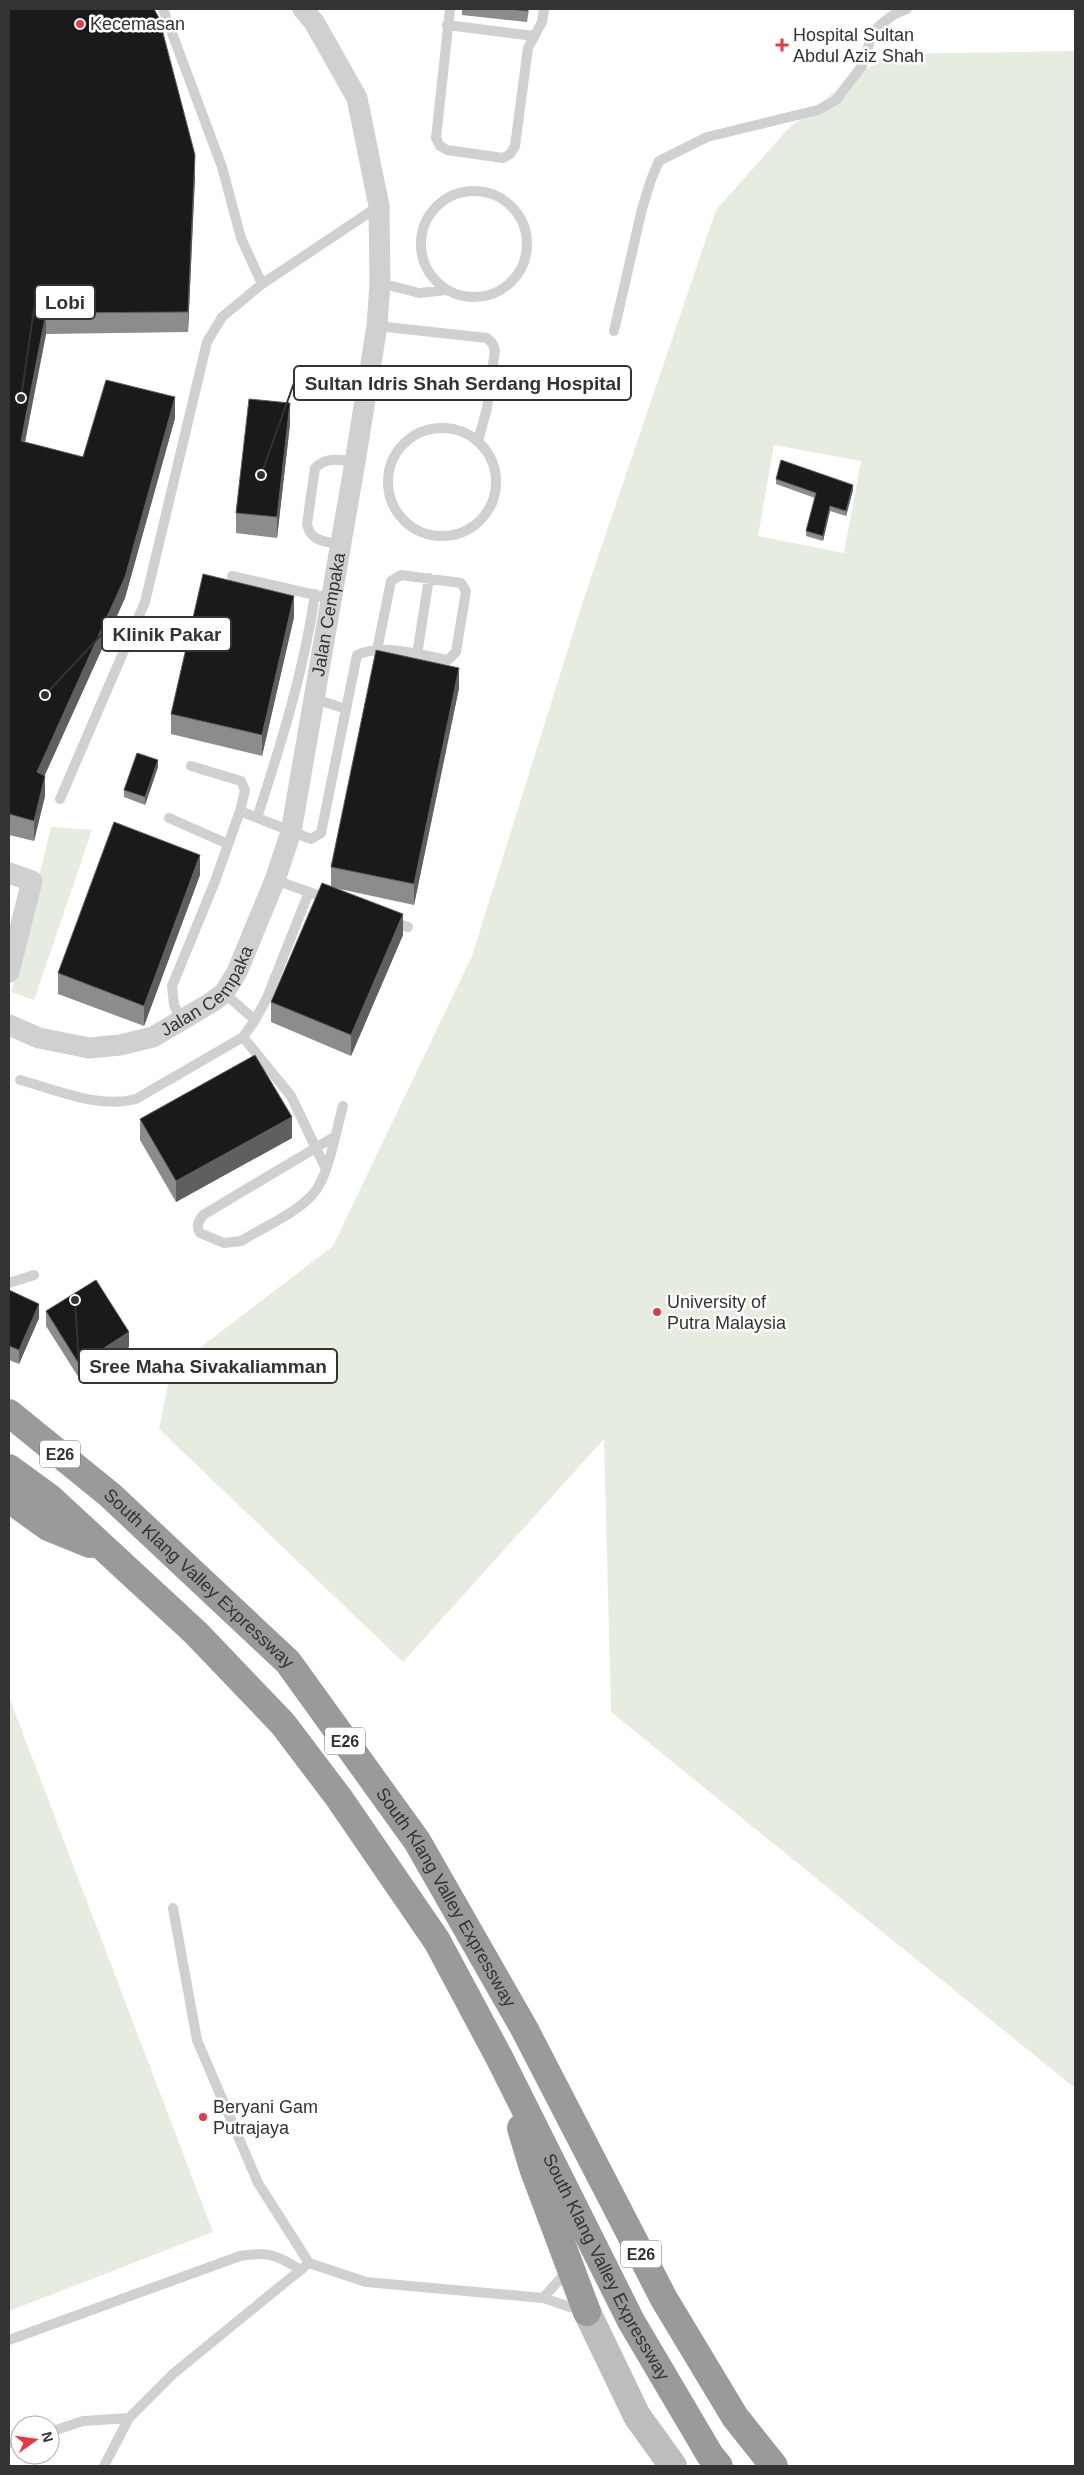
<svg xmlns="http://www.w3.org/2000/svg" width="1084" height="2475" viewBox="0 0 1084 2475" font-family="Arial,sans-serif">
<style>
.green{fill:#e6ecdf;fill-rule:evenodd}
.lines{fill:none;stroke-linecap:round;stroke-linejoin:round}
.lane{stroke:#d0d0d0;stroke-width:10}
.street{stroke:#d0d0d0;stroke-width:21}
.secondary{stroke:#bdbdbd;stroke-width:28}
.highway{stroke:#9a9a9a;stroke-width:28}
.wall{fill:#8c8c8c}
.shaded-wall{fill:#5f5f5f}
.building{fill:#1a1a1a;stroke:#5f5f5f}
.poi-dot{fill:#e63946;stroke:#fff;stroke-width:2}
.labels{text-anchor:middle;stroke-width:5;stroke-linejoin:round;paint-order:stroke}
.shield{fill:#fff;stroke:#707070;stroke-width:1}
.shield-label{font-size:16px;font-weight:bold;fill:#333}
.poi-label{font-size:18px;fill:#333;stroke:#fff;text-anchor:start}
.street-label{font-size:18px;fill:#333;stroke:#fff}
.leader{fill:none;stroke:#333;stroke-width:2}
.callout-dot{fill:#333;stroke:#fff;stroke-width:2}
.callout{fill:#fff;stroke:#333;stroke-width:2}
.callout-label{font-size:19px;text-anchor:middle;font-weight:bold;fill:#333}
</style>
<rect width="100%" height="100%" fill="#fff"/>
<path class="green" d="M1075,51v2037l-464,-376 -7,-273 -201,223 -244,-233 12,-59 162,-124 139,-290 112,-358 132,-388 71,-80 50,-40 51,-36zM774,445l87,16 -17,92 -86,-17z
M51,827l41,3 -58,170 -23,-8z
M9,1697l204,535 -204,79z"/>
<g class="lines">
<path class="lane" d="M163,9l59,158 19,71 21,46
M450,9l-14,129 4,8 7,4 56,8 7,-4 5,-8 13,-98 14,-26 2,-13
M447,25l86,11
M421 244a53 53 0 1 1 106 0a53 53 0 1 1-106 0Z
M380,283l39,10 28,-3
M377,326l110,12 5,5 3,7 -8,58 -9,33
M614,331l28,-122 9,-29 8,-19 48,-24 111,-27 18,-10 26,-34 10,-31 7,-9 14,-11 14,-6
M388 482a54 54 0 1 1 108 0a54 54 0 1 1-108 0Z
M341,545c-15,-4 -31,-3 -34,-21l8,-56c12,-12 25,-8 40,-6
M232,576l88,20
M417,655l12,-77
M315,699l31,10
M191,766l50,15 4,9 -5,21
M60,799l85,-197 62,-260 15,-25 40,-33 117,-78
M169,818l59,26
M257,818c24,-74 47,-147 58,-224
M275,880l54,19
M390,921l18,6
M181,1019l-7,-14 -2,-19 42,-102 26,-73 71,28 10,-6 36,-178c26,-12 63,0 91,5l8,-8 10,-61 -5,-8 -60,-8 -10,6 -14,69
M255,1020l11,-20 43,-108
M243,1037l48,59 34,71
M20,1080c37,10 79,29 116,19l107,-62 12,-17 -31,-27
M334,1137l-131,78c-5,7 -7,11 -3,18l24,10 17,-2c21,-13 56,-28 72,-47 16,-18 23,-64 30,-88
M9,1283l25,-8
M173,1908l24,132 61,143 51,80 57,19 177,16 39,13
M543,2298l26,-29
M9,2340l231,-84c28,-5 37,-1 61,14
M50,2432l33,-11 46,-3
M9,2443l11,-2
M104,2466l25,-48 45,-45 130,-106"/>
<g class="street">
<path d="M9,873l23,8 -23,91"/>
<path id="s1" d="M9,1025l30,13 50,10 31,-3 33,-8 59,-35 12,-9 13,-21 38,-92 16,-48 64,-370 22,-136 3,-43 -1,-77 -22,-108 -43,-76 -11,-13"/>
</g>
<path class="secondary" d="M587,2312l50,104 36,50"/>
<g class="highway">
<path id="s2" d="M9,1413l101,82 178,167 129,179 108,189 139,269 71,118 39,49"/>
<path id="s3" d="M9,1468l41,30 146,135 87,91 56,74 98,143 63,118 131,262 79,134 9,11"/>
<path d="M9,1499l39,28 42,17"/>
<path d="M521,2128l12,40 54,144"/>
</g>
</g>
<path class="wall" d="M9,9l186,167 -7,156 -142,2 -21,108 58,15 92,-39 -50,180 -80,177v21l-11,45 -25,-6z
M462,9h67l-2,13 -65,-7z
M290,424l-13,114 -41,-5v-20z
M776,479l77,11 -7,26 -16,-5 -7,30 -17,-5v-5l9,-33 -39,-14z
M294,617l-32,139 -91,-22v-20z
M459,688l-45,217 -79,-17 68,47 -52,121 -80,-34v-20l60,-115v-20z
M158,767l-13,38 -21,-8v-7z
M200,875l-56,151 -86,-32v-21z
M140,1119l152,19 -116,64 -36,-62z
M9,1290l30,28 -20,46 -10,-4z
M46,1311l83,36 -50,31 -33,-52z"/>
<path class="shaded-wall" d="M195,155v21l-7,156v-20z
M46,313v21l-25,128v-21z
M175,397v21l-50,180 -88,194v-20z
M290,403v21l-13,114v-21z
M853,485v5l-7,26v-5z
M830,506v5l-7,30v-5z
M294,596v21l-32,139v-21z
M459,668v20l-45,217v-21z
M158,760v7l-13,38v-8z
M45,776v20l-11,45v-20z
M200,855v20l-56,151v-20z
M403,914v21l-52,121v-21z
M292,1117v21l-116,64v-21z
M39,1304v14l-20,46v-14z
M129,1332v15l-50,31v-14z"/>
<path class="building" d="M9,9h145l5,9 36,137 -7,157 -142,1 -25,128 62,16 23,-77 69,17 -50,180 -88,195 8,4 -11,45 -25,-7z
M509,9h19l-1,2z
M249,399l41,4 -13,114 -41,-4z
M781,460l72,25 -7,26 -16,-5 -7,30 -17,-5 10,-38 -40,-14z
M203,574l91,22 -32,139 -91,-21z
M376,650l83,18 -45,216 -83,-17z
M137,753l21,7 -13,37 -21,-7z
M114,822l86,33 -56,151 -86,-33z
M322,883l81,31 -52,121 -80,-33z
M255,1055l37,62 -116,64 -36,-62z
M96,1280l33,52 -50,32 -33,-53z
M9,1290l30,14 -20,46 -10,-4z"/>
<g class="poi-dot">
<circle cx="80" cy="24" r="5"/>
<path d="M779.5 37.5h5v5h5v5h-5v5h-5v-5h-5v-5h5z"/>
<circle cx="657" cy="1312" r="5"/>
<circle cx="203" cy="2117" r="5"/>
</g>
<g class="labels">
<g class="shield">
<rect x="40" y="1440.5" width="40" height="27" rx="4"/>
<rect x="325" y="1727.5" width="40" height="27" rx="4"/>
<rect x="621" y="2240.5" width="40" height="27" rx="4"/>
</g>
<g class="shield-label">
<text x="60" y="1460">E26</text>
<text x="345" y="1747">E26</text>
<text x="641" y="2260">E26</text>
</g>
<g class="poi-label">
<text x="90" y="30">Kecemasan</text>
<text x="793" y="41">Hospital Sultan<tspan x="793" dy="21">Abdul Aziz Shah</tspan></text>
<text x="667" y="1308">University of<tspan x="667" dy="21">Putra Malaysia</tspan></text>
<text x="213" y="2113">Beryani Gam<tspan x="213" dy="21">Putrajaya</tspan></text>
</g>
<g class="street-label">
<text dy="6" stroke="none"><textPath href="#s1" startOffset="628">Jalan Cempaka</textPath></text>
<text dy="6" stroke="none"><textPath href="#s1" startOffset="222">Jalan Cempaka</textPath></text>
<text dy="6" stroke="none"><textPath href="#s2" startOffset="252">South Klang Valley Expressway</textPath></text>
<text dy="6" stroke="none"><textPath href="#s2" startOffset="658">South Klang Valley Expressway</textPath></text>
<text dy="6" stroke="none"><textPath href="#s3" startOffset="1009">South Klang Valley Expressway</textPath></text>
</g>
</g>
<path class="leader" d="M21 398L35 302M261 475L294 383M45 695L102 634M75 1300L79 1366"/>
<g class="callout-dot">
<circle cx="21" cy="398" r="5"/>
<circle cx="261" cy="475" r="5"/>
<circle cx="45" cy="695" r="5"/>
<circle cx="75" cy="1300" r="5"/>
</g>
<g class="callout">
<rect x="35" y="285" width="60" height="34" rx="5"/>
<rect x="294" y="366" width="337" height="34" rx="5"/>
<rect x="102" y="617" width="129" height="34" rx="5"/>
<rect x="79" y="1349" width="258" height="34" rx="5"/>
</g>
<g class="callout-label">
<text x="65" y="309">Lobi</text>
<text x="463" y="390">Sultan Idris Shah Serdang Hospital</text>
<text x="167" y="641">Klinik Pakar</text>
<text x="208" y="1373">Sree Maha Sivakaliamman</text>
</g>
<rect width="1084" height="2475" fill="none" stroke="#333333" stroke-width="20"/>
<g transform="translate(35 2440) rotate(76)"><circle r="24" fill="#ffffff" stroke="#adadad"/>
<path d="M0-4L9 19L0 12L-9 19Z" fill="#e63946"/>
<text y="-8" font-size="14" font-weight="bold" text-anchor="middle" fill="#333333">N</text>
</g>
</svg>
